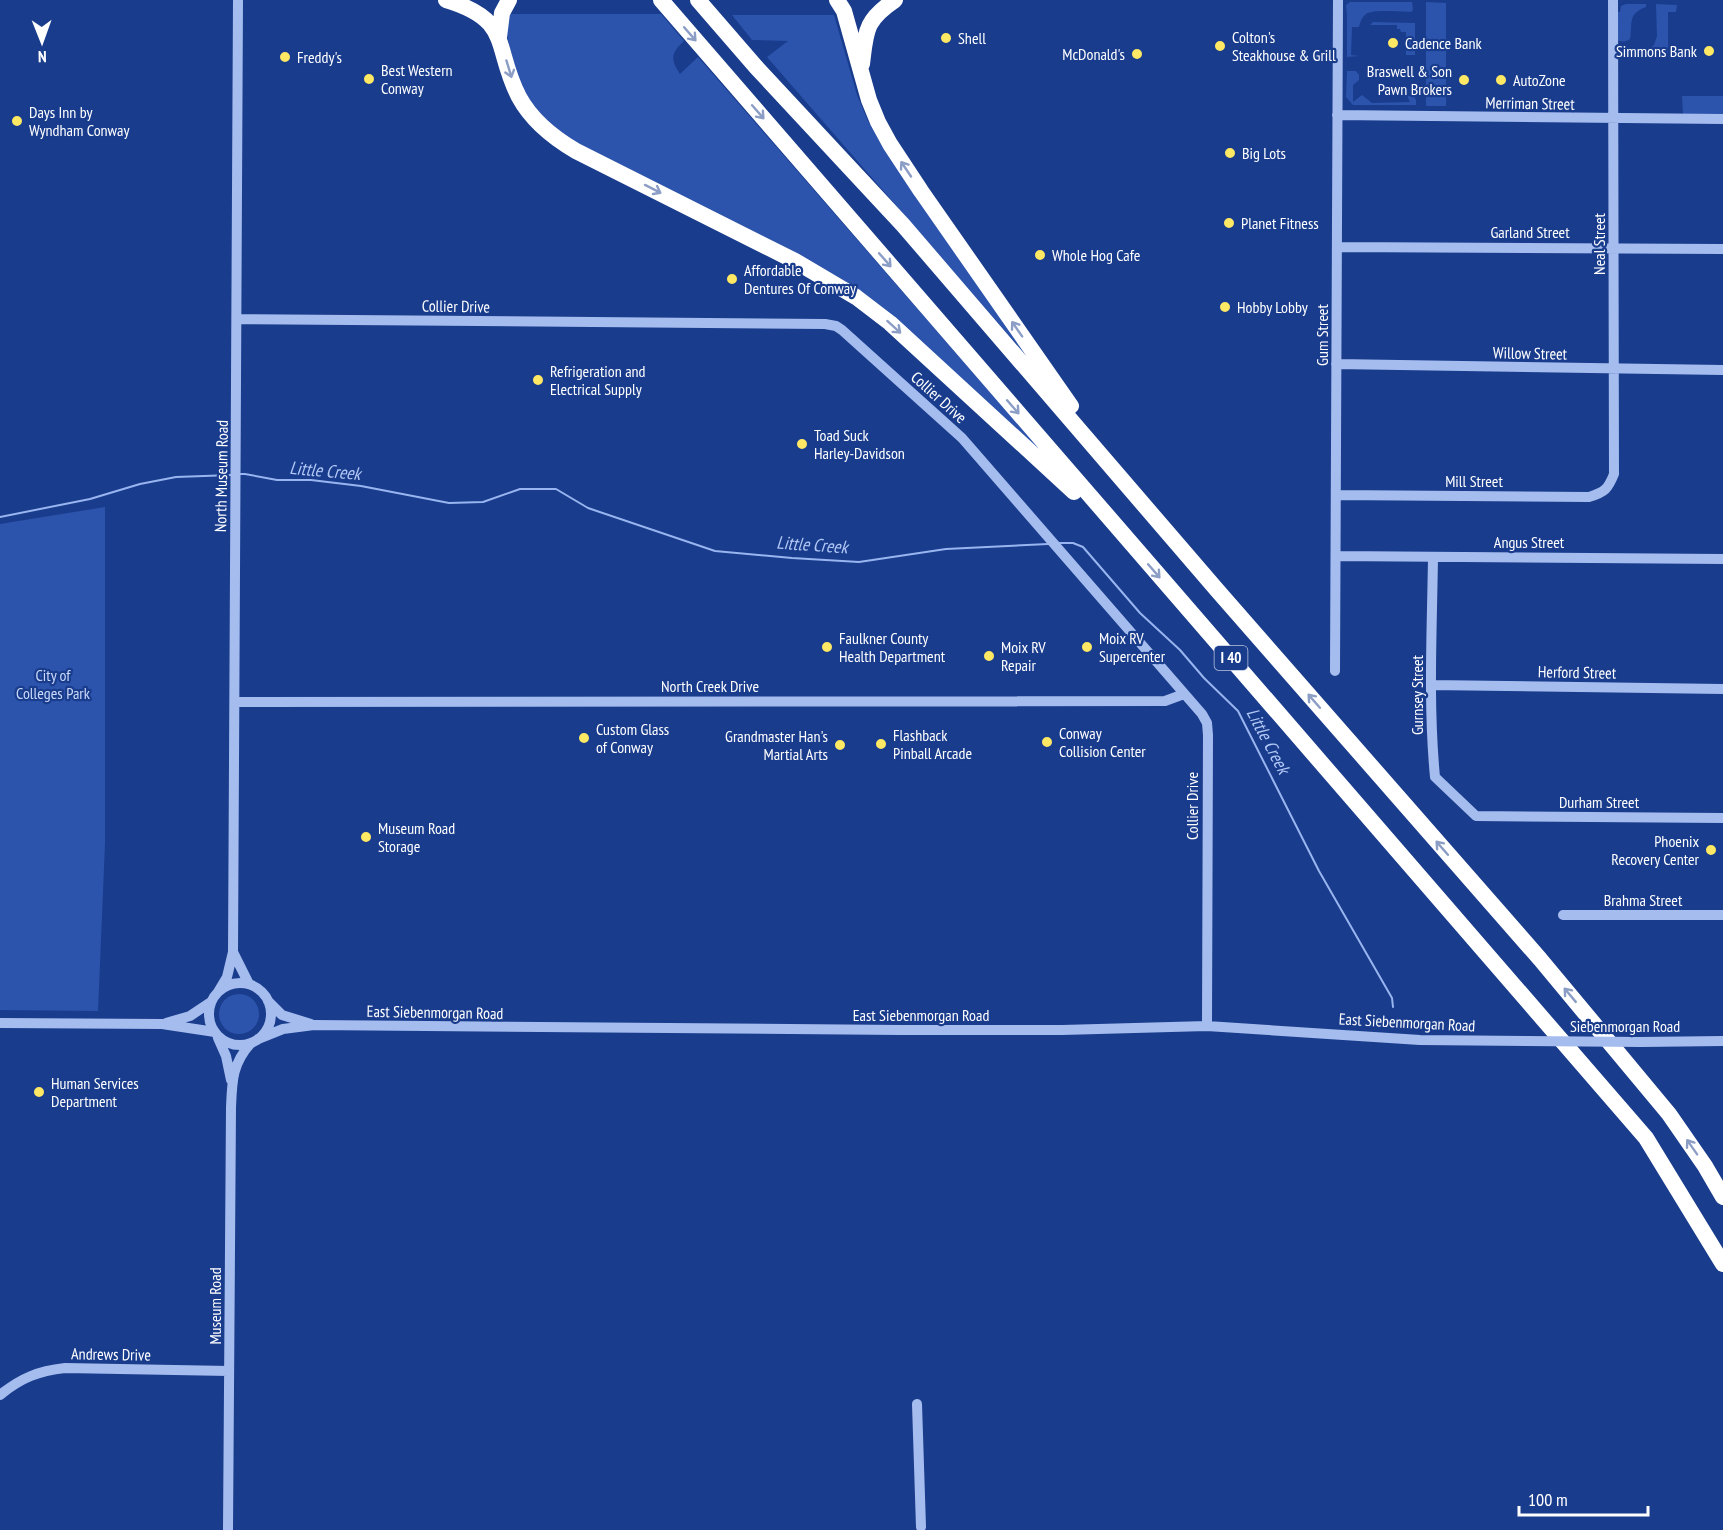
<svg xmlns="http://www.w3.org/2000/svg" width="1723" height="1530" viewBox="0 0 1723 1530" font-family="'PT Sans Narrow',sans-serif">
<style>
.green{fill:#2c54ac}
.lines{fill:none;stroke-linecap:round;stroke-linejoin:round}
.stream{stroke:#98b5f0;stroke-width:2}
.minor{stroke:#a5bcee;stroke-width:10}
.highway{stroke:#fff;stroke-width:16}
.minor-bridge{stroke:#a5bcee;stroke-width:10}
.oneway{stroke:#8c9ec6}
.poi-dot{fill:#ffe863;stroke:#193c8d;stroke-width:2}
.labels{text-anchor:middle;stroke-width:4.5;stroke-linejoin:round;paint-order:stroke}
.shield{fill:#193c8d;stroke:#bac4dd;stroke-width:1.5}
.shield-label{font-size:15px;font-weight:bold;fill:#fff}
.poi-label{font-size:16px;fill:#fff;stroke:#193c8d;text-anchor:start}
.street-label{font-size:16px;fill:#fff;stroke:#193c8d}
.park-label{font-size:16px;fill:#cbdafa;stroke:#193c8d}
.water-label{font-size:18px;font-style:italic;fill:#b1c7f5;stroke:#193c8d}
</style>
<rect width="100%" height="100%" fill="#193c8d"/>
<path class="green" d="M1350,2h62l1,8 -2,2c-11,0 -37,-3 -45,2 -4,3 -6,8 -7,13h-7l-1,28 8,1 -12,1v-42l-1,-10z
M1426,2l20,1v103h-20z
M1626,4h20v3c-19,7 -13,16 -16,32 -3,3 -9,3 -13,1v-28h3l1,-6z
M1656,4l21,1 -1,7h-8v44h-51v-5l2,-1h28l7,-5 3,-9z
M508,14h153l23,27c-13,12 -14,18 -4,33l18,-17 353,405 -155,-143 -54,-40 -64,-34 -201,-101 -30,-21 -19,-23 -12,-25 -11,-49z
M732,15h102l23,80 11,26 17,30 154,219 -272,-313 21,-16 -36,-1z
M1373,22l42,1v32h-9v-23h-5l-1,-3h-3v-4h-27z
M1347,71h9l3,4v5l-6,5v17l9,-7 10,8 38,-1 -3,-6h7l2,4v5h-63l-7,-8z
M1682,96h41v20l-40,-1z
M105,507v337l-7,167 -98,-1v-486z
M219 1014a20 20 0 1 1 40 0a20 20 0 1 1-40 0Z"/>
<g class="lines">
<path class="stream" d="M238,474h7l32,6h34l50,6 88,17 34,-1 37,-13h36l32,19 127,43 77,7 67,4 87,-13 102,-5
M0,517l90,-18 50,-15 36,-7 56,-2
M1059,543h14l10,4 57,66 40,37 24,28 34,33 81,160 73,127 1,9"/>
<path class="minor" d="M1337,115l386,4
M1337,247l386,2
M237,319l588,5 11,2 6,4 120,108 240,276 5,9 1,12 -1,291
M1336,364l387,6
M1336,495l253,2c16,-5 19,-8 25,-23l-1,-474
M1336,556l387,3
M1433,557c-1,73 -5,147 2,220l41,39 247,2
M1335,671l3,-671
M1431,685l292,4
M235,702l930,-1 19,-7
M1563,915h160
M233,952l16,32
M209 1014a31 31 0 1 1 62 0a31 31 0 1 1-62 0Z
M218,992l9,-15 6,-25 5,-952
M268,1001l14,14 29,9
M0,1023l162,1 53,8
M166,1023l24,-7 21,-14
M218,1038l8,18 5,24
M258,1039l25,-10 31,-4 587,5h161l145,-4 213,14 106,1
M1641,1042l82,-1
M0,1395c21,-17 38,-24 65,-27l164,3
M917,1404l4,123
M228,1530l3,-422c1,-27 1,-44 20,-65"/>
<path class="highway" d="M446,0c67,20 47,47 73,97 13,24 33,40 57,54l219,110 61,36 34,26 184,169
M661,0l985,1138 77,126
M698,0l58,67 147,158 314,365 323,369 129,155 36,52 18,31
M837,0l7,11 25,89 9,22 12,22 31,47 150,215
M499,37l3,-24 7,-13
M862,64c4,-33 3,-44 33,-64"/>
<path class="minor-bridge" d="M1526,1041l115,1"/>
</g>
<defs><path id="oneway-shaft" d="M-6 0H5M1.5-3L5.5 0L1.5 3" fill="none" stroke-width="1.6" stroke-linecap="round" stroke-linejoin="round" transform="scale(1.5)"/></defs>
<g class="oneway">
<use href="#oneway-shaft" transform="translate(690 34) rotate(49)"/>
<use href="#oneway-shaft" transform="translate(509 69) rotate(73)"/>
<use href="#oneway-shaft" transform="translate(758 112) rotate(49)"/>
<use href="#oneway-shaft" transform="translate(906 169) rotate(-124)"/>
<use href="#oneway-shaft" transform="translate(653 189) rotate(27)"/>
<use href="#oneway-shaft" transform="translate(885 260) rotate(49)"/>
<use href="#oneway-shaft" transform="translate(894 327) rotate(42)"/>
<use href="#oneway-shaft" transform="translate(1017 329) rotate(-125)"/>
<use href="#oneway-shaft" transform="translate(1013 407) rotate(49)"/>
<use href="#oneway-shaft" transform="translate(1154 571) rotate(49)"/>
<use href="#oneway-shaft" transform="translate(1314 701) rotate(-131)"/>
<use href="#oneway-shaft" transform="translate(1442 848) rotate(-131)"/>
<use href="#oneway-shaft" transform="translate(1570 995) rotate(-130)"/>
<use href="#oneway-shaft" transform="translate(1692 1147) rotate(-125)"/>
</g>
<g class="poi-dot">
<circle cx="946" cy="38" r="6"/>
<circle cx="1393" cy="43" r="6"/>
<circle cx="1220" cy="46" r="6"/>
<circle cx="1709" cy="51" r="6"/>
<circle cx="1137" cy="54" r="6"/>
<circle cx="285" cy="57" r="6"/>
<circle cx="369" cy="79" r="6"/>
<circle cx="1464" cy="80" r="6"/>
<circle cx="1501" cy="80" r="6"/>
<circle cx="17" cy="121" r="6"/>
<circle cx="1230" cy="153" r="6"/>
<circle cx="1229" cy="223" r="6"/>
<circle cx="1040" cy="255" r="6"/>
<circle cx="732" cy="279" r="6"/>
<circle cx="1225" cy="307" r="6"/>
<circle cx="538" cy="380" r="6"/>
<circle cx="802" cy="444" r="6"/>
<circle cx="827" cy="647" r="6"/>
<circle cx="1087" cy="647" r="6"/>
<circle cx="989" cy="656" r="6"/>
<circle cx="584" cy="738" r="6"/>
<circle cx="1047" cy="742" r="6"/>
<circle cx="881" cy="744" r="6"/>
<circle cx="840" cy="745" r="6"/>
<circle cx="366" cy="837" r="6"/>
<circle cx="1711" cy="850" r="6"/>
<circle cx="39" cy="1092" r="6"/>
</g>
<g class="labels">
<rect class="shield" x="1214.5" y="646" width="33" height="24" rx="4.5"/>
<g class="shield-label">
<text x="1231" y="663">I 40</text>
</g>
<g class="poi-label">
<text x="1232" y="43">Colton's<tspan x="1232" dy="18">Steakhouse &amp; Grill</tspan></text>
<text x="958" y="44">Shell</text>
<text x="1405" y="49">Cadence Bank</text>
<text x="1697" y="57" text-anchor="end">Simmons Bank</text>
<text x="1125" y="60" text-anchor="end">McDonald's</text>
<text x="297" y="63">Freddy's</text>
<text x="381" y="76">Best Western<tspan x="381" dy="18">Conway</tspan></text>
<text x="1452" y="77" text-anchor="end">Braswell &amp; Son<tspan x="1452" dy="18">Pawn Brokers</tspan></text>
<text x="1513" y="86">AutoZone</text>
<text x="29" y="118">Days Inn by<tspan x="29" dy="18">Wyndham Conway</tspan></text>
<text x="1242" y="159">Big Lots</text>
<text x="1241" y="229">Planet Fitness</text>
<text x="1052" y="261">Whole Hog Cafe</text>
<text x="744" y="276">Affordable<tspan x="744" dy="18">Dentures Of Conway</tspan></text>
<text x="1237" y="313">Hobby Lobby</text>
<text x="550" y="377">Refrigeration and<tspan x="550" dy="18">Electrical Supply</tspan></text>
<text x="814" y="441">Toad Suck<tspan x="814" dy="18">Harley-Davidson</tspan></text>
<text x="839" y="644">Faulkner County<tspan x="839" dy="18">Health Department</tspan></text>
<text x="1099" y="644">Moix RV<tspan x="1099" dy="18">Supercenter</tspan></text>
<text x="1001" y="653">Moix RV<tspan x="1001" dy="18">Repair</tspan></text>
<text x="596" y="735">Custom Glass<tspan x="596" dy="18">of Conway</tspan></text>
<text x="1059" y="739">Conway<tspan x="1059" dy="18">Collision Center</tspan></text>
<text x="893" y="741">Flashback<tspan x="893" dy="18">Pinball Arcade</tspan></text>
<text x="828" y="742" text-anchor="end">Grandmaster Han's<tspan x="828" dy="18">Martial Arts</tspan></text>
<text x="378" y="834">Museum Road<tspan x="378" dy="18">Storage</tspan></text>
<text x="1699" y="847" text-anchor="end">Phoenix<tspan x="1699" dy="18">Recovery Center</tspan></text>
<text x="51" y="1089">Human Services<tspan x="51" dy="18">Department</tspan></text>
</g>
<g class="street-label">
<text transform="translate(1530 103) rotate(1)" y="6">Merriman Street</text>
<text x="1530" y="238">Garland Street</text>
<text transform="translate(1599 244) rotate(-90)" y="6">Neal Street</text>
<text transform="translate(456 306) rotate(1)" y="6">Collier Drive</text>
<text transform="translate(1322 335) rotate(-90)" y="6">Gum Street</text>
<text transform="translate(1530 353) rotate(1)" y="6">Willow Street</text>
<text transform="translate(939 397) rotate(42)" y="6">Collier Drive</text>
<text transform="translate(221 476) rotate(-89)" y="6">North Museum Road</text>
<text x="1474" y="487">Mill Street</text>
<text x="1529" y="548">Angus Street</text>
<text transform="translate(1577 672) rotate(1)" y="6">Herford Street</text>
<text x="710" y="692">North Creek Drive</text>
<text transform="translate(1417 695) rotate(-90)" y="6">Gurnsey Street</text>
<text x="1599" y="808">Durham Street</text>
<text transform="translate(1192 806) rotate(-90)" y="6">Collier Drive</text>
<text x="1643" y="906">Brahma Street</text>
<text transform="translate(435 1012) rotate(1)" y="6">East Siebenmorgan Road</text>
<text x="921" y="1021">East Siebenmorgan Road</text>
<text transform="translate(1407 1022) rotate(3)" y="6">East Siebenmorgan Road</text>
<text x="1625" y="1032">Siebenmorgan Road</text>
<text transform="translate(215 1306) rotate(-90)" y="6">Museum Road</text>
<text transform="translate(111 1354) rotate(1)" y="6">Andrews Drive</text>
</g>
<g class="park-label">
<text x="53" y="681">City of<tspan x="53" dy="18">Colleges Park</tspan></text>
</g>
<g class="water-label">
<text transform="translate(325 471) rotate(5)" y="6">Little Creek</text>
<text transform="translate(812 545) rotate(4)" y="6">Little Creek</text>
<text transform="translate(1268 741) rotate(62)" y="6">Little Creek</text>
</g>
</g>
<g transform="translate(42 42) rotate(179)" stroke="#193c8d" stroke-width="4.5" paint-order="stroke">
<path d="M0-4.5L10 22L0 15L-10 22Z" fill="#ffffff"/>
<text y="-9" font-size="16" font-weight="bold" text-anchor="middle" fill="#ffffff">N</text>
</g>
<path d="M1519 1506v9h129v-9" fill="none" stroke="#ffffff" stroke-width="3"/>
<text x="1528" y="1506" font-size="18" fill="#ffffff" stroke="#193c8d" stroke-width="4.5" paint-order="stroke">100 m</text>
</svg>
